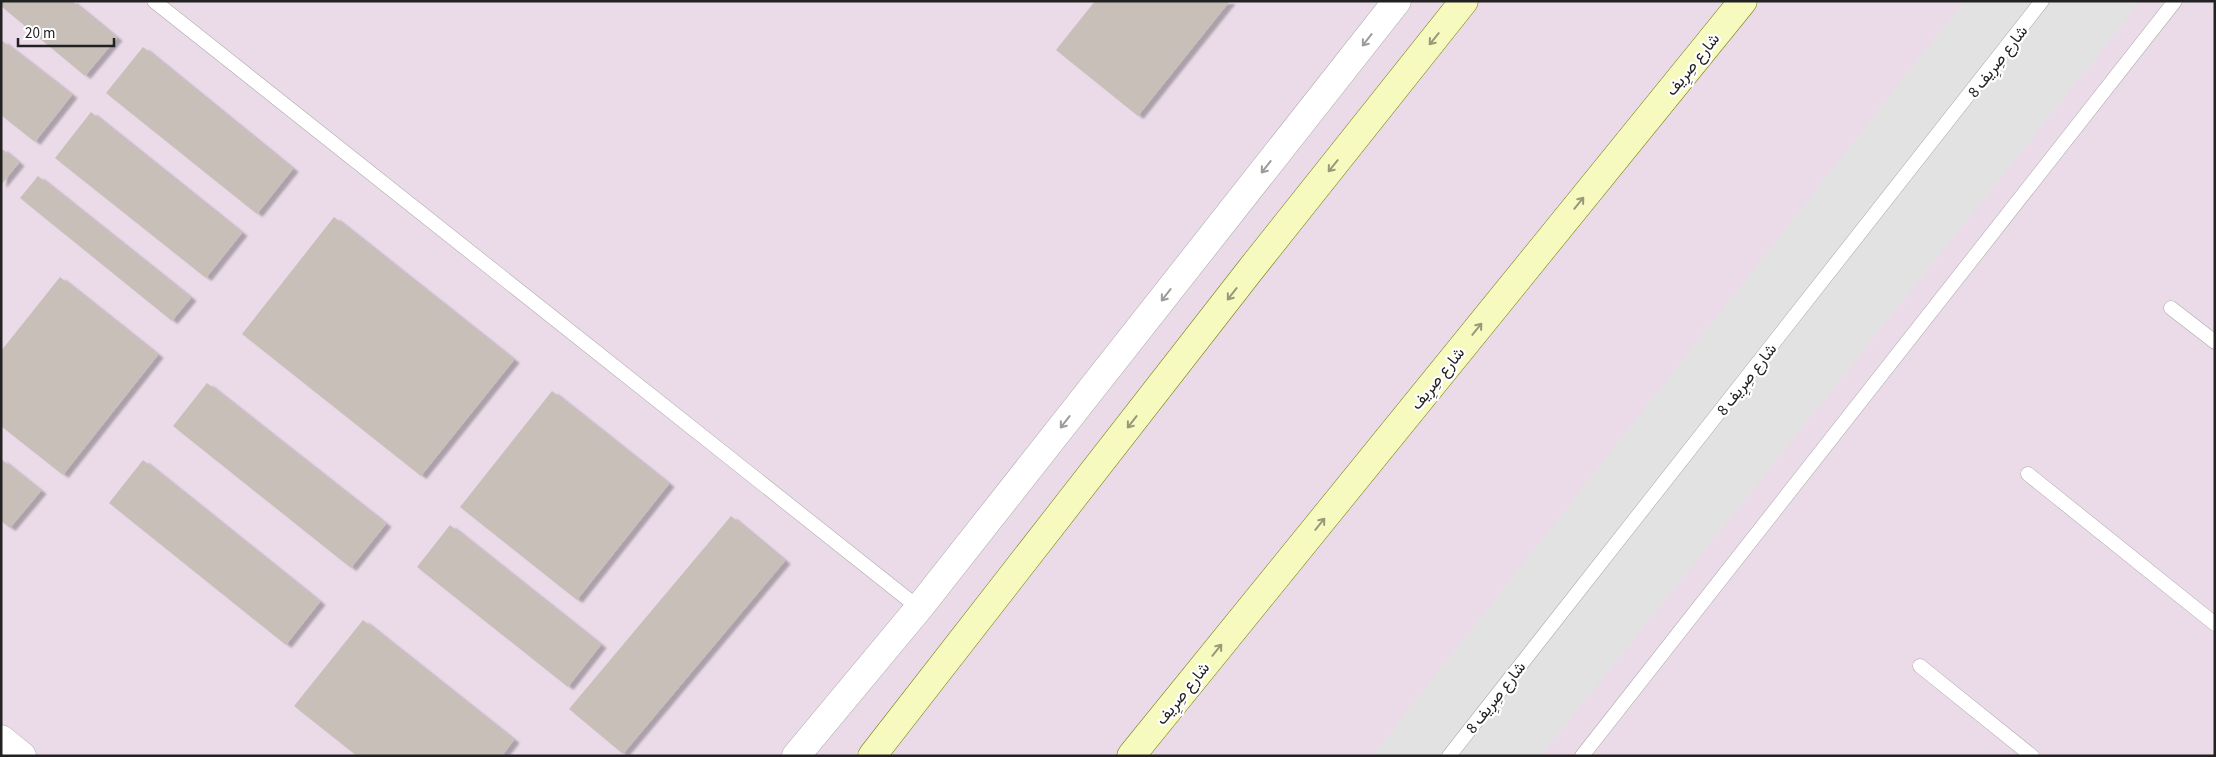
<svg xmlns="http://www.w3.org/2000/svg" width="2216" height="757" viewBox="0 0 2216 757" font-family="'Source Sans 3',Vazirmatn,sans-serif">
<style>
.industrial{fill:#ebdbe8}
.parking{fill:#e2e2e2}
.building{fill:#c7bfb8;filter:url(#shadow)}
.lines{fill:none;stroke-linecap:round;stroke-linejoin:round}
.service-casing{stroke:#a9a9a9;stroke-width:15}
.minor-casing{stroke:#a9a9a9;stroke-width:29}
.secondary-casing{stroke:#707d05;stroke-width:29}
.service{stroke:#fff;stroke-width:14}
.minor{stroke:#fff;stroke-width:28}
.secondary{stroke:#f7fabf;stroke-width:28}
.oneway{stroke:#979978}
.oneway2{stroke:#9c9c9c}
.labels{text-anchor:middle;stroke-width:4.5;stroke-linejoin:round;paint-order:stroke}
.street-label{font-size:16px;fill:#222;stroke:#fff}
</style>
<defs>
<filter id="shadow"><feDropShadow dx="5.5" dy="3" stdDeviation="1" flood-color="#0004"/></filter>
</defs>
<rect width="100%" height="100%" fill="#f2efe9"/>
<path class="industrial" d="M1,1h2214v755h-2214z"/>
<path class="parking" d="M1964,1h177l-600,755h-169z"/>
<path class="building" d="M1,1h71l45,37 -32,38 -84,-70z
M1095,1h135l-92,115 -82,-66z
M1,40l71,55 -37,47 -34,-27z
M143,47l150,122 -36,45 -151,-121z
M91,112l151,121 -36,45 -151,-120z
M1,148l18,15 -18,22z
M38,176l153,122 -19,23 -152,-123z
M334,217l180,143 -93,116 -179,-142z
M60,277l98,78 -95,120 -62,-49v-75z
M207,383l179,141 -35,44 -178,-142z
M552,391l117,93 -92,116 -117,-93z
M1,459l40,32 -31,37 -9,-7z
M143,460l177,142 -34,43 -177,-142z
M731,516l54,45 -162,193 -54,-45z
M450,525l151,120 -33,42 -151,-120z
M363,620l151,120 -12,16h-145l-63,-50z"/>
<g class="lines">
<defs>
<path id="service" d="M154,1l765,607
M2171,308l44,34
M2028,474l187,150
M1920,666l112,90
M1449,756l593,-755
M1582,756l593,-755"/>
<path id="minor" d="M1,739l21,17
M796,756l123,-148 478,-607"/>
<path id="secondary" d="M872,756l379,-487 213,-268
M1131,756l612,-755"/>
</defs>
<use href="#service" class="service-casing"/>
<use href="#minor" class="minor-casing"/>
<use href="#secondary" class="secondary-casing"/>
<use href="#service" class="service"/>
<use href="#minor" class="minor"/>
<use href="#secondary" class="secondary"/>
</g>
<defs><path id="oneway-shaft" d="M-6 0H5M1.5-3L5.5 0L1.5 3" fill="none" stroke-width="1.6" stroke-linecap="round" stroke-linejoin="round" transform="scale(1.25)"/></defs>
<g class="oneway">
<use href="#oneway-shaft" transform="translate(1434 39) rotate(129)"/>
<use href="#oneway-shaft" transform="translate(1333 166) rotate(129)"/>
<use href="#oneway-shaft" transform="translate(1579 203) rotate(-51)"/>
<use href="#oneway-shaft" transform="translate(1232 294) rotate(128)"/>
<use href="#oneway-shaft" transform="translate(1477 329) rotate(-51)"/>
<use href="#oneway-shaft" transform="translate(1132 422) rotate(128)"/>
<use href="#oneway-shaft" transform="translate(1320 524) rotate(-51)"/>
<use href="#oneway-shaft" transform="translate(1217 650) rotate(-51)"/>
</g>
<g class="oneway2">
<use href="#oneway-shaft" transform="translate(1367 40) rotate(128)"/>
<use href="#oneway-shaft" transform="translate(1266 167) rotate(128)"/>
<use href="#oneway-shaft" transform="translate(1166 295) rotate(128)"/>
<use href="#oneway-shaft" transform="translate(1065 422) rotate(128)"/>
</g>
<g class="labels">
<g class="street-label">
<text transform="translate(1997 61) rotate(-52)" y="6">شارع صِرِيف 8</text>
<text transform="translate(1692 64) rotate(-51)" y="6">شارع صِرِيف</text>
<text transform="translate(1437 378) rotate(-51)" y="6">شارع صِرِيف</text>
<text transform="translate(1746 379) rotate(-52)" y="6">شارع صِرِيف 8</text>
<text transform="translate(1182 693) rotate(-51)" y="6">شارع صِرِيف</text>
<text transform="translate(1495 697) rotate(-52)" y="6">شارع صِرِيف 8</text>
</g>
</g>
<rect width="2216" height="757" fill="none" stroke="#222222" stroke-width="5"/>
<path d="M18 38v8h96v-8" fill="none" stroke="#222222" stroke-width="2.5"/>
<text x="25" y="38" font-size="15" fill="#222222" stroke="#ffffff" stroke-width="4" paint-order="stroke">20 m</text>
</svg>
